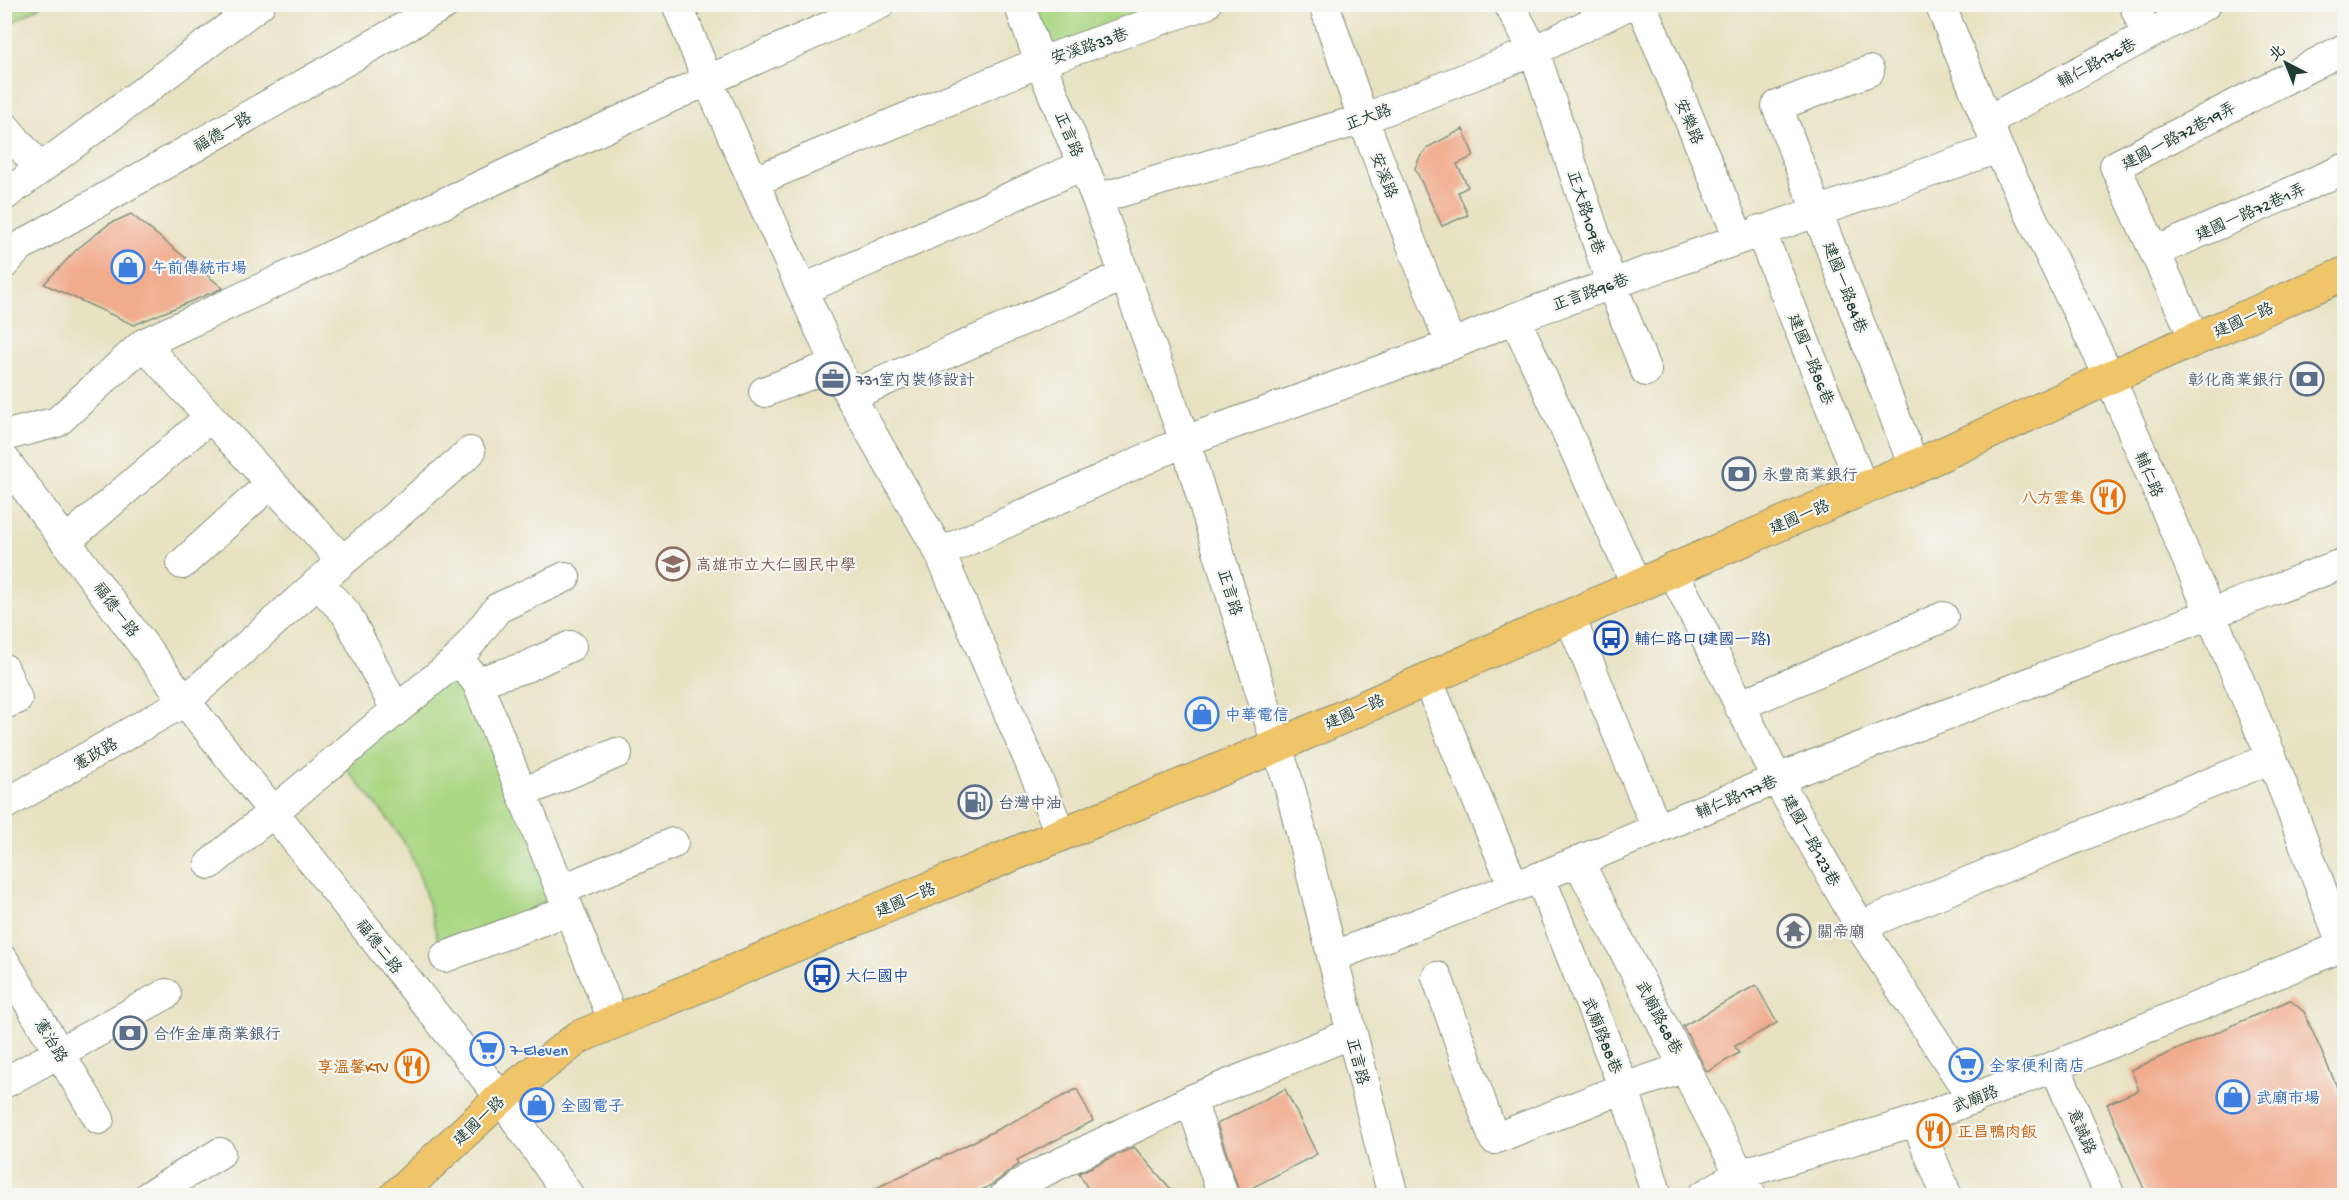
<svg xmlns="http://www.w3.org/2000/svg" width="2349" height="1200" viewBox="0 0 2349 1200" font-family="'Gochi Hand','LXGW WenKai TC',sans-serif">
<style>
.green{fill:#aad784;stroke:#648a5c;stroke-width:1.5}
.building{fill:#f1ac8e}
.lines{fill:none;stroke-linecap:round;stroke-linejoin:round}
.minor-casing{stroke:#84907b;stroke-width:32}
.major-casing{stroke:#84907b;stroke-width:35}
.minor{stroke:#fff;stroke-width:30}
.major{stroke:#f0c469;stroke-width:33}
.labels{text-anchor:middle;stroke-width:4.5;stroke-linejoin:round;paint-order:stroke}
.street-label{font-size:16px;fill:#1f3d34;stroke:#f6f6f2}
.shop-label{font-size:16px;fill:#366cbe;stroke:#f6f6f2;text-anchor:start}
.service-label{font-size:16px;fill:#4e5e75;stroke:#f6f6f2;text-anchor:start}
.food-label{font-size:16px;fill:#c56008;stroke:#f6f6f2;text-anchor:end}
.education-label{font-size:16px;fill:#785e54;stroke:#f6f6f2;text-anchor:start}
.transit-label{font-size:16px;fill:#164399;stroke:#f6f6f2;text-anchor:start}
.worship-label{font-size:16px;fill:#5b616d;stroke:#f6f6f2;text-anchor:start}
</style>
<rect width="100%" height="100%" fill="#f6f6f2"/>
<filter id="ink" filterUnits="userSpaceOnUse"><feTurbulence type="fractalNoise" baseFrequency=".0167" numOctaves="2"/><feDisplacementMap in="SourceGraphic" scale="12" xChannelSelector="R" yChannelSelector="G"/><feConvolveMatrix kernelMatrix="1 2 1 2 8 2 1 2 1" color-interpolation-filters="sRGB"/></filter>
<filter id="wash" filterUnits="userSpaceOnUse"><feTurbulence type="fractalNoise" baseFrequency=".008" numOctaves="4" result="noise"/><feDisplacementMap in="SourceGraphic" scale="24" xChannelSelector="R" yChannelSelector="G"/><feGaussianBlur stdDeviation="1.35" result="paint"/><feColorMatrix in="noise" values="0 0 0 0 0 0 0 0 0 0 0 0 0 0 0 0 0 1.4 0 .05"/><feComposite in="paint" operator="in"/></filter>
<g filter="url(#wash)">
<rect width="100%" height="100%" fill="#e8e2c2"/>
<path class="green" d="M5,4h37v1l-37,22z
M1030,4l144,1 -129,45z
M465,677l93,221 -118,50c-9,-33 -17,-71 -34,-102 -17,-29 -42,-55 -63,-81l104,-87z"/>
<g id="blocks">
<path class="building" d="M1463,129l11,27 -17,8 11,23 -10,5 10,23 -26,11 -27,-58 5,-11 8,-10z
M131,214l92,74 -89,37 -90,-41 32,-34 33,-26z
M1756,985l21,38 -42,23 4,7 -32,19 -24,-46z
M2290,1000l14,12 40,91v93h-197l-40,-92 32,-14 -8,-20z
M1077,1089l16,32 -76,39 2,4 -26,20 -22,12h-111l78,-38 1,1z
M1285,1089l32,65 -77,40 -23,-70z
M1134,1147l43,49h-85l-13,-23z"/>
</g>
</g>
<g filter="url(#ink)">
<use href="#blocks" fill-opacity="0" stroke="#84907b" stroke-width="1.5"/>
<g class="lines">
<defs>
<path id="minor" d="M677,4l31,77 142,315 90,157 121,281
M1019,4l21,58 57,137 88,242 106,351 102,404
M1324,4l39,115 88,226
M1509,4l25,47 77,232 35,88
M1641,4l98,234
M1940,4l58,144 112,230 162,380 72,192
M2134,4l13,31
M1869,71l-92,35 137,361
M1987,121l219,-117
M4,126l36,43
M753,182l287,-120 166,-58
M4,196l256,-192
M1097,199l266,-80 171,-68 96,-47
M1760,230l103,258
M2155,252l189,-83
M4,264l15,-17 426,-243
M802,290l281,-125
M1515,318l122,268
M2195,339l-80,-173 229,-117
M143,344l530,-248 207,-92
M764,392l72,-28
M850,396l275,-121
M4,436l53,-14 86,-78 188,204 7,17
M4,459l181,242 316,397 68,98
M66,541l144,-124
M940,553l245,-112 266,-96 64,-27 483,-170
M182,564l89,-81
M1672,570l105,209 83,147 113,173
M317,583l29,30 50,97
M1569,615l88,214
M458,659l19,23 137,340
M4,669l13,30 -13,5
M1427,679l87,208
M477,682l49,-15 45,-21
M1739,706l204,-89
M522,793l95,-40
M4,805l181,-104 144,-128 141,-121
M1578,861l173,335
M210,864l248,-205 40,-51 67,-31
M1540,877l84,211 33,108
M561,890l112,-47
M1860,926l412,-168
M445,957l124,-47
M1332,957l208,-80 237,-98 567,-216
M4,961l95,158
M1437,977l57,162 130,-51 62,-21
M2055,1066l55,130
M4,1083l162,-89
M1191,1100l32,96
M1916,1121l31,75
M149,1196l71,-43
M1005,1196l23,-17 163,-79 161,-67
M1703,1196l37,-22 176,-53 139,-55 288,-120"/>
<path id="major" d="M396,1196l105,-98 78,-61 301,-128 397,-163 405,-180 232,-99 234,-107 196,-86"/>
</defs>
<use href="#minor" class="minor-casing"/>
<use href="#major" class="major-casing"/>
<use href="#minor" class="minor"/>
<use href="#major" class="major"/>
</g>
</g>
<defs>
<symbol id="shop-ring" viewBox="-11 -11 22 22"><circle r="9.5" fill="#f6f6f2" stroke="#3f7fe0" stroke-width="1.5"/><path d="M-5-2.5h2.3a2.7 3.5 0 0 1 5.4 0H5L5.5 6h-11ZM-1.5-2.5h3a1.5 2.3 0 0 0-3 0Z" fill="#3f7fe0"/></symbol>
<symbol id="office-ring" viewBox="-11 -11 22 22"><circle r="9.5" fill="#f6f6f2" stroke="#5c6f8a" stroke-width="1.5"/><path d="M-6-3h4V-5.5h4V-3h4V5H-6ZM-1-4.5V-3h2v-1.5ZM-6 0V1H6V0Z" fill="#5c6f8a"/></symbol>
<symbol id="bank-ring" viewBox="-11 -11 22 22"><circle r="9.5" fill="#f6f6f2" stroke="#5c6f8a" stroke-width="1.5"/><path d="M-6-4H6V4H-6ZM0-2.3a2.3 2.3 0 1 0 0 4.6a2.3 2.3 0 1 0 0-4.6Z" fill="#5c6f8a"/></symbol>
<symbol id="restaurant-ring" viewBox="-11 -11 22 22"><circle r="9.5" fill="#f6f6f2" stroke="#e8710a" stroke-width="1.5"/><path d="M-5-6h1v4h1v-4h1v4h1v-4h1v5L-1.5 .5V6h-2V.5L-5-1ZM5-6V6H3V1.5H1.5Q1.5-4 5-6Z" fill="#e8710a"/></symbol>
<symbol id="school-ring" viewBox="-11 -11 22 22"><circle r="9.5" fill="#f6f6f2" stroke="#8d6e63" stroke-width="1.5"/><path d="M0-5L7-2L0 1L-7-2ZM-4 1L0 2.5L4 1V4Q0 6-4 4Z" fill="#8d6e63"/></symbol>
<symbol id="bus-ring" viewBox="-11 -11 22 22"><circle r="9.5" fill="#f6f6f2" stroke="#1a4fb4" stroke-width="1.5"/><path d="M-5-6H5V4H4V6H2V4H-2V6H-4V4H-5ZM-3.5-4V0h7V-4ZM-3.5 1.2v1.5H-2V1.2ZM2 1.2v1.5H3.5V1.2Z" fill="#1a4fb4"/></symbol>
<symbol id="fuel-ring" viewBox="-11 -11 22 22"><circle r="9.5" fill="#f6f6f2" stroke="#5c6f8a" stroke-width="1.5"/><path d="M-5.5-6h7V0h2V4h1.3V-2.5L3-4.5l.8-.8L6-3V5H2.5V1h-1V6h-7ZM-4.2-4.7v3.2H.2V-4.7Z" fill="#5c6f8a"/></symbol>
<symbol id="temple-ring" viewBox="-11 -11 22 22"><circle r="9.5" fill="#f6f6f2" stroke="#6b7280" stroke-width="1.5"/><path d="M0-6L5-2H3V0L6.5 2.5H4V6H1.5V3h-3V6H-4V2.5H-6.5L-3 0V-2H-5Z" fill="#6b7280"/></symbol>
<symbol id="supermarket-ring" viewBox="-11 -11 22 22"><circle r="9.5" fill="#f6f6f2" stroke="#3f7fe0" stroke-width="1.5"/><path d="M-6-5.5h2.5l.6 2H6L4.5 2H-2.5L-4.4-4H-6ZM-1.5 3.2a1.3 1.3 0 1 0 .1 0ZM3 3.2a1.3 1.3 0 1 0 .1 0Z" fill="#3f7fe0"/></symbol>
</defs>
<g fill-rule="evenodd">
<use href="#shop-ring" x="109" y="248" width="38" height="38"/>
<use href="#office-ring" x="814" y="360" width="38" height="38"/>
<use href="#bank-ring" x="2288" y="360" width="38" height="38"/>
<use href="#bank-ring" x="1720" y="455" width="38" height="38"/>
<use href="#restaurant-ring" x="2089" y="478" width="38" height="38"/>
<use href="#school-ring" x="654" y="545" width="38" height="38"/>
<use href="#bus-ring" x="1592" y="619" width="38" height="38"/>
<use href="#shop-ring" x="1183" y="695" width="38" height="38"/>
<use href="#fuel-ring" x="956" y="783" width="38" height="38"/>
<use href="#temple-ring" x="1775" y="912" width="38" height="38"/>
<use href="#bus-ring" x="803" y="956" width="38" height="38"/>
<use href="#bank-ring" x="111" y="1014" width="38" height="38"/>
<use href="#supermarket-ring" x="468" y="1030" width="38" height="38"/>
<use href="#supermarket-ring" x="1947" y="1046" width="38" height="38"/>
<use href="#restaurant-ring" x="393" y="1047" width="38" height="38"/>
<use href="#shop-ring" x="2214" y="1078" width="38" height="38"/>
<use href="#shop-ring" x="518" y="1086" width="38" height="38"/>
<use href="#restaurant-ring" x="1915" y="1112" width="38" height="38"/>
</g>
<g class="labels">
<g class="street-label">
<text transform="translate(1089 45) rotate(-19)" y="6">安溪路33巷</text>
<text transform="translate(2096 62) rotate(-28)" y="6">輔仁路176巷</text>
<text transform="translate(1368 116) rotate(-20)" y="6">正大路</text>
<text transform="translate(1690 121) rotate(67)" y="6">安樂路</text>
<text transform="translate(222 131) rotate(-30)" y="6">福德一路</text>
<text transform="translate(1070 134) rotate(67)" y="6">正言路</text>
<text transform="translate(2178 135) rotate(-28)" y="6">建國一路72巷19弄</text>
<text transform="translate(1385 175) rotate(69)" y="6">安溪路</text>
<text transform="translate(2250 211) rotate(-24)" y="6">建國一路72巷1弄</text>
<text transform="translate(1587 212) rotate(72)" y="6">正大路109巷</text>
<text transform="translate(1846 287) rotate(69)" y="6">建國一路84巷</text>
<text transform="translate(1590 291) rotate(-20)" y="6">正言路96巷</text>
<text transform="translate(2243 319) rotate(-24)" y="6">建國一路</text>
<text transform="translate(1812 359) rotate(68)" y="6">建國一路86巷</text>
<text transform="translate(2150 474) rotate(67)" y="6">輔仁路</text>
<text transform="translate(1799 516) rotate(-23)" y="6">建國一路</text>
<text transform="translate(1231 592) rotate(73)" y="6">正言路</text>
<text transform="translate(117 609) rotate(53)" y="6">福德一路</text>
<text transform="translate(1354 711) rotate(-24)" y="6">建國一路</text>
<text transform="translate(95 753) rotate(-30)" y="6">憲政路</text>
<text transform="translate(1736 796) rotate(-23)" y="6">輔仁路177巷</text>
<text transform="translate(1812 840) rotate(61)" y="6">建國一路123巷</text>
<text transform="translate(905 899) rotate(-23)" y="6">建國一路</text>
<text transform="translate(380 946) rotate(52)" y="6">福德二路</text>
<text transform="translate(1660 1017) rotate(62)" y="6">武廟路68巷</text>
<text transform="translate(1603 1035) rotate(68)" y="6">武廟路88巷</text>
<text transform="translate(52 1040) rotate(59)" y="6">憲治路</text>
<text transform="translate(1359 1061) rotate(76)" y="6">正言路</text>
<text transform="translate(1975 1098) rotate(-21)" y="6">武廟路</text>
<text transform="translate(478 1120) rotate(-43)" y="6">建國一路</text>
<text transform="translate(2083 1131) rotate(67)" y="6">意誠路</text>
</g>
<g class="shop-label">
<text x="151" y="273">午前傳統市場</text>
<text x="1225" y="720">中華電信</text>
<text x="510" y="1055">7-Eleven</text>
<text x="1989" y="1071">全家便利商店</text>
<text x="2256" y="1103">武廟市場</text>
<text x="560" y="1111">全國電子</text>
</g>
<g class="service-label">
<text x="856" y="385">731室內裝修設計</text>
<text x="2284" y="385" text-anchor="end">彰化商業銀行</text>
<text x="1762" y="480">永豐商業銀行</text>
<text x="998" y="808">台灣中油</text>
<text x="153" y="1039">合作金庫商業銀行</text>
</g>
<g class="food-label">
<text x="2085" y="503">八方雲集</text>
<text x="389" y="1072">享溫馨KTV</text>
<text x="1957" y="1137" text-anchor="start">正昌鴨肉飯</text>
</g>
<g class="education-label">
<text x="696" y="570">高雄市立大仁國民中學</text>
</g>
<g class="transit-label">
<text x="1634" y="644">輔仁路口(建國一路)</text>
<text x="845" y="981">大仁國中</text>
</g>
<g class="worship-label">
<text x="1817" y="937">關帝廟</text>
</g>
</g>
<rect width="2349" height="1200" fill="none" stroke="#f6f6f2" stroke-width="24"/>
<g transform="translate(2286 63) rotate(318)" stroke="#f6f6f2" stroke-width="4.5" paint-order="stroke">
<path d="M0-4.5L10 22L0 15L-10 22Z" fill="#1f3d34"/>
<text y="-9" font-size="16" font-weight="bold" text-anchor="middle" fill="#1f3d34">北</text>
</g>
</svg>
